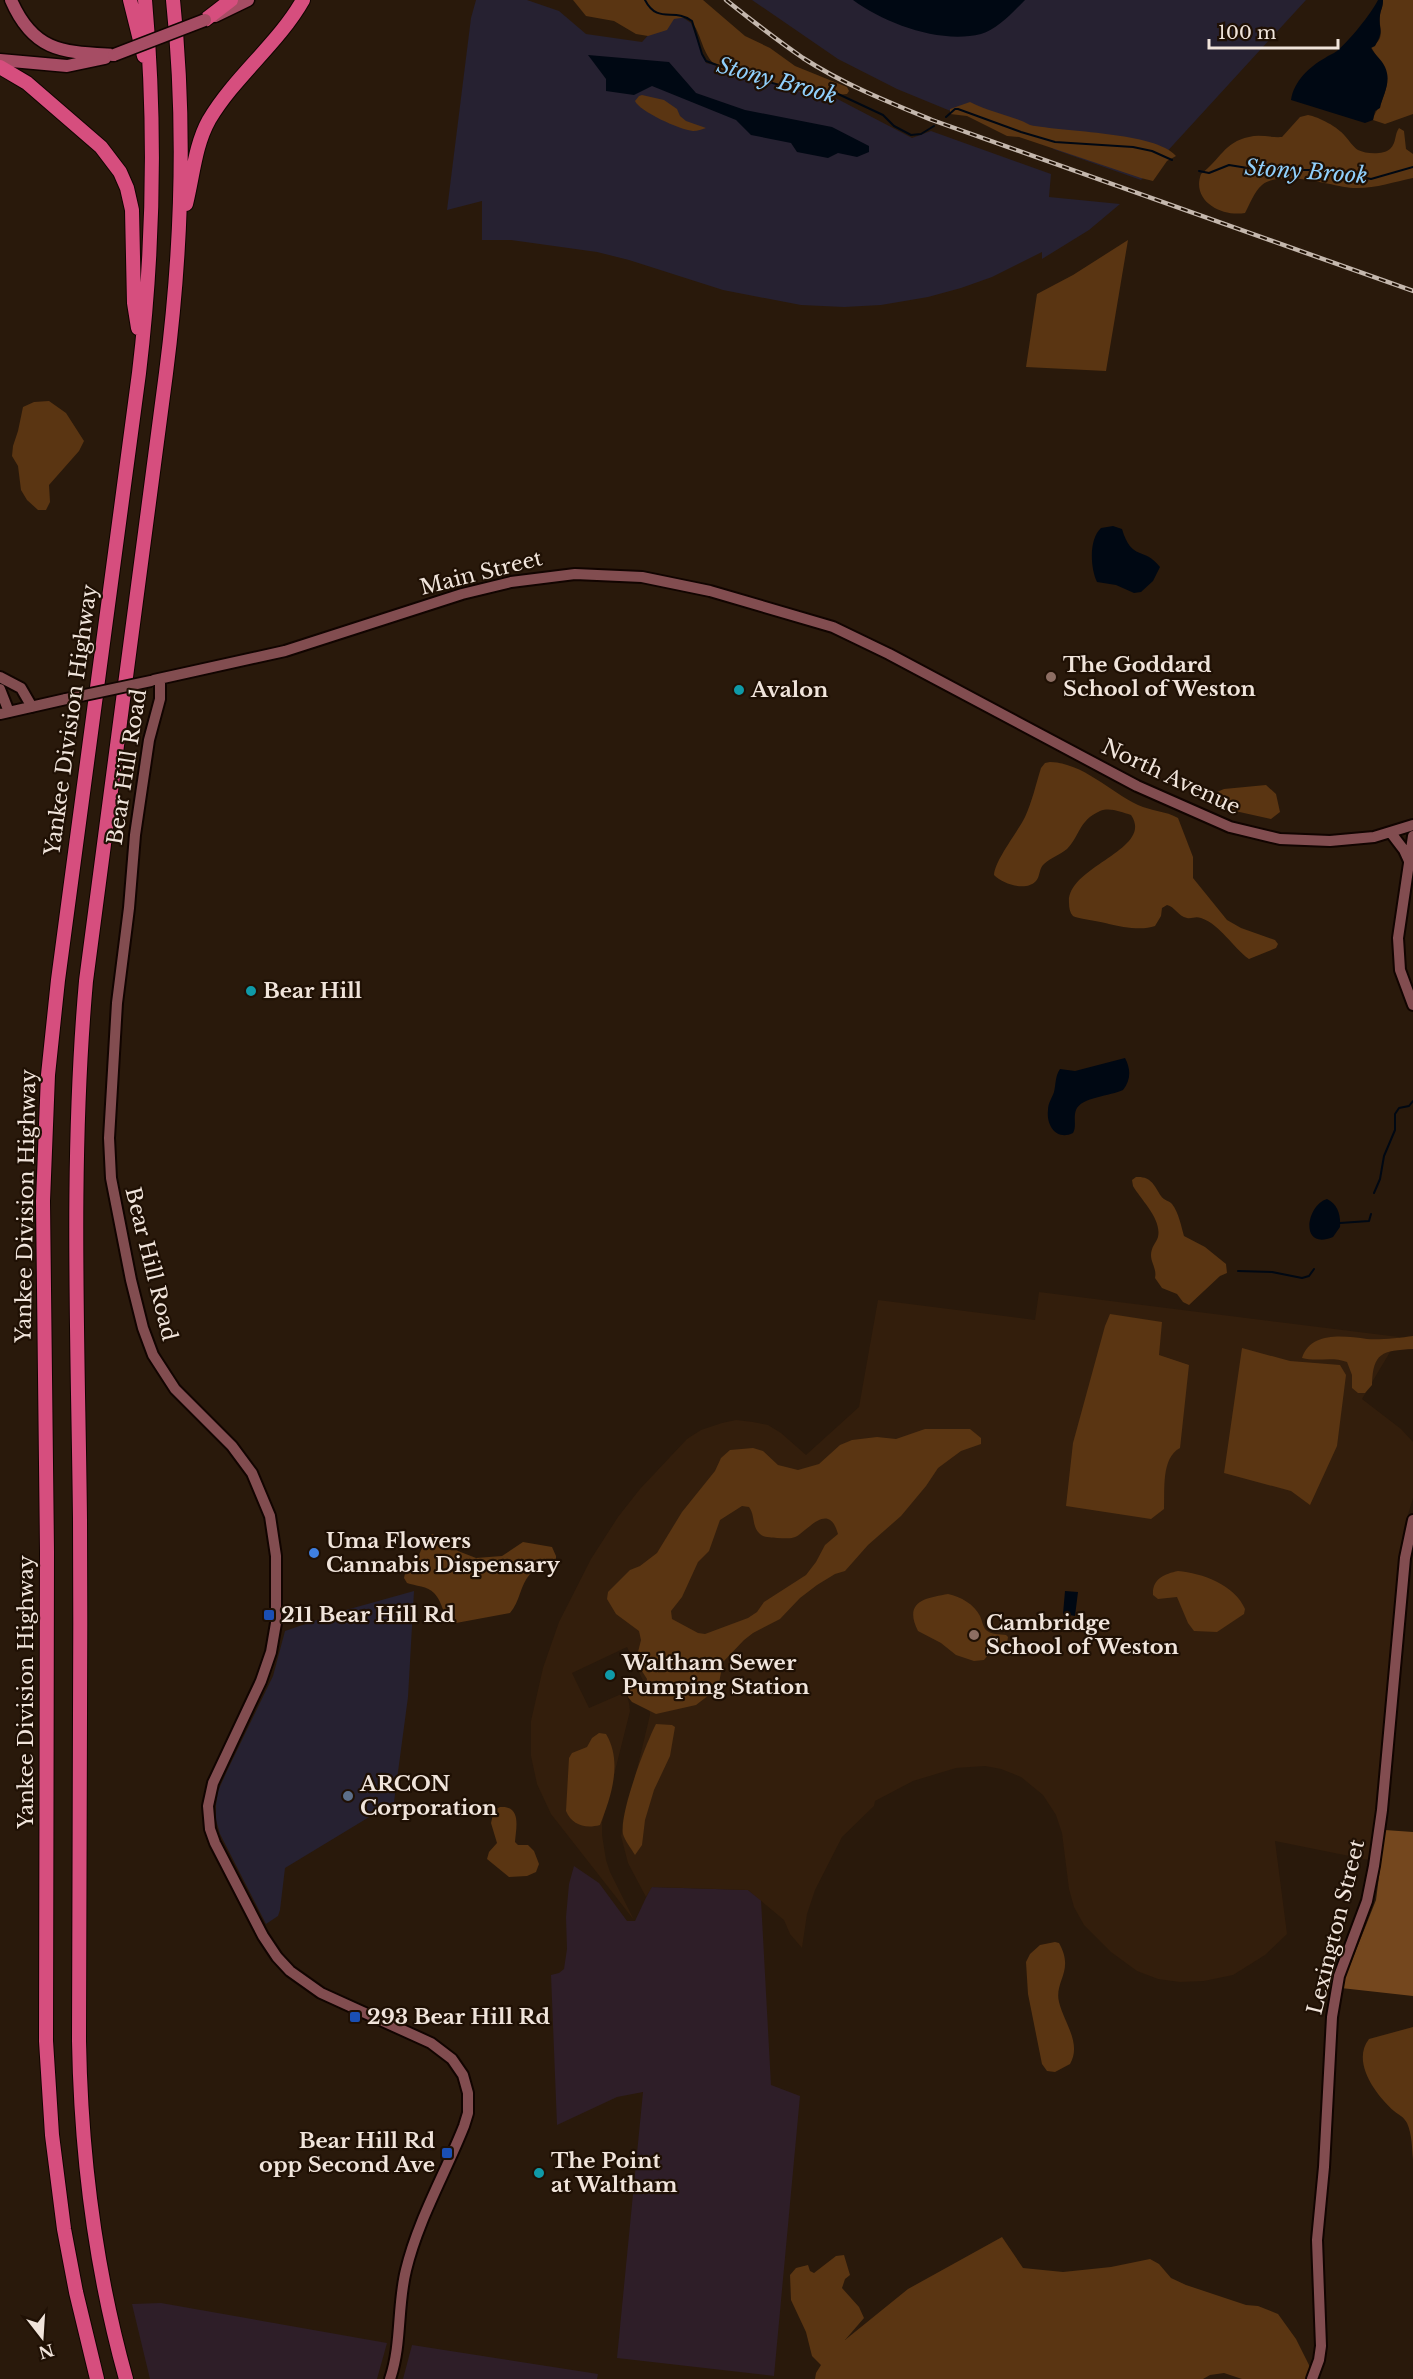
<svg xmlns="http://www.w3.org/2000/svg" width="1413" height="2379" viewBox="0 0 1413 2379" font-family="'Libre Baskerville',serif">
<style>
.commercial{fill:#262131}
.industrial{fill:#2e1e28}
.built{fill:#331e0c}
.green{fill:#5a3512;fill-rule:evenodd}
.forest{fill:#74471e}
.water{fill:#000813}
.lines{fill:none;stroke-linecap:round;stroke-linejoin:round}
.stream{stroke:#000813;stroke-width:2}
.secondary-casing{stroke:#110400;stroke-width:14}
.primary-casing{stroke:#110400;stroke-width:15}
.highway-casing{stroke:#110400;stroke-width:16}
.secondary{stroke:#824d50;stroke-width:10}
.primary{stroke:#a64d64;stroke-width:12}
.highway{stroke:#d64e7e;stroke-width:14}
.rail-casing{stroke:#c4b7ad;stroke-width:4.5}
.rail{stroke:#1f1004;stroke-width:2;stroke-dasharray:7;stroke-linecap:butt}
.secondary-bridge-casing{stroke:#110400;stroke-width:14;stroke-linecap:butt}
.primary-bridge-casing{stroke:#110400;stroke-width:15;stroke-linecap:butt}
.secondary-bridge{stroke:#824d50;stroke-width:10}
.primary-bridge{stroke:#a64d64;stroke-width:12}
.education-dot{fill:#8d6e63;stroke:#1f1004;stroke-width:2}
.culture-dot{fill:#0f9aa8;stroke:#1f1004;stroke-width:2}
.shop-dot{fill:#3f7fe0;stroke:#1f1004;stroke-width:2}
.transit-dot{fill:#1a4fb4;stroke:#1f1004;stroke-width:2}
.service-dot{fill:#5c6f8a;stroke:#1f1004;stroke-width:2}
.labels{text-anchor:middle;stroke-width:4.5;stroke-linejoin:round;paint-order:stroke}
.street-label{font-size:21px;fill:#f0e4db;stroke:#1f1004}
.poi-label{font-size:21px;font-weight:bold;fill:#f0e4db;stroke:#1f1004;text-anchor:start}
.water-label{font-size:22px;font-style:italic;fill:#90cffb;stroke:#1f1004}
</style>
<rect width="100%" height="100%" fill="#29190b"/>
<path class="commercial" d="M476,0h51l32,11 27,23 56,8 23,-25 14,-2 12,8 15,40 120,30 86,45 19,-7 120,43 -2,23 71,7 -31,26 -47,29v-7l-50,25 -31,11 -33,9 -47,8 -37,2 -43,-2 -78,-15 -94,-30 -32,-8 -86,-12h-29v-39l-35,9 24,-192z
M752,0h554l-165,180 -88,-31 1,-7 -77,-26 -24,-4 -56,-23 -59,-30z
M414,1591l-6,106 -14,105 -109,66 -5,42 -2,6 -12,8 -46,-90 -4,-14v-15l2,-14 9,-20 46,-95 12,-45 61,-21z"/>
<path class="industrial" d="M574,1866l25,17 28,38h8l16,-34 97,3 13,10 10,185 29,11 -26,280 -157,-18 26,-266 -26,5 -60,28 -6,-150 8,-2 5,-4 3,-20 -1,-32 3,-33z
M161,2303l226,40 -10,36h-227l-18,-75z
M412,2345l186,29 -1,5h-194z"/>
<path class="built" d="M1039,1292l360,45 -37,62 39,30 12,13v56l-9,30 -6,38 -21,233 -8,61 -94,-19 12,93 -22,21 -32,20 -29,6 -24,1 -22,-3 -21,-8 -26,-19 -27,-27 -10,-18 -5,-18 -7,-56 -6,-18 -13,-20 -22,-18 -20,-8 -16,-3 -29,2 -43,13 -38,20 -1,5 -32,31 -27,53 -8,24 -5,34 -12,-14 -6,-14 -36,-30 -96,-3 -6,10 -18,-34 -7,-27 29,-121 -3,-26 -20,-42 -55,26 17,35 37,-16 3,11 1,8 -28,112v12l4,25 4,12 24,48 -83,-106 -14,-30 -6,-28v-35l12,-53 16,-46 32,-63 27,-42 22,-28 47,-50 14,-9 21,-7 14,-3 17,2 15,3 13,8 25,22 53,-48 19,-107 157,20z"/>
<path class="green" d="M573,0h130l42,36 25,12 25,18 52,21 2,4 -2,3c-11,1 -22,3 -33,1 -11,-1 -20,-6 -30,-9 -20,-5 -56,-8 -70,-22 -14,-14 -12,-34 -27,-47l-13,2 -7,11 -19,6 -12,-2 -22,-13 -28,-5z
M1383,0h30v114l-28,10 -12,-4c1,-7 5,-10 8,-17 12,-28 4,-32 -10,-56 16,-9 7,-19 9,-32 1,-6 3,-8 3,-15z
M642,95l22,5 13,9 3,7 6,5 20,7c-4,1 -8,3 -13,3 -13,-1 -54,-20 -58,-30l4,-5z
M970,102c19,10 41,13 60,23 33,7 126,7 146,31l-9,5 -14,20 -12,-3 -122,-41 -12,-1 -40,-20 -17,-2v-5z
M1308,115c11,2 30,12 37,21 4,4 8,11 13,14 8,4 25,5 32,-1 7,-7 4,-14 9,-21l5,3 2,18 7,5v24c-20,4 -39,11 -60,10 -23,-2 -71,-19 -91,-3 -8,7 -12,19 -17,28 -23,4 -54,-12 -44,-39 19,-14 23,-32 48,-37 11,-3 22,1 33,0l18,-20z
M1128,240l-22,131 -80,-4 11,-73 36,-19z
M49,401l17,12 18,28 -5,10 -30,34 1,17 -4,8h-8l-11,-10 -6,-10 -3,-24 -6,-10 1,-10 5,-15 5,-24 11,-5z
M1050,762c33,1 59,29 88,43 13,6 28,6 40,13l15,39v21l34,42 14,8 34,12 3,4 -2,4 -27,11c-17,-12 -28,-34 -48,-41 -6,-2 -9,1 -14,0 -9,-2 -12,-11 -20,-13l-5,3 -1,8 -6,10c-13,5 -33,1 -46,-2 -8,-3 -32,-5 -36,-8 -3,-3 -4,-8 -4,-13 -3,-37 86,-53 62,-88 -10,-3 -21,-8 -31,-4 -22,10 -20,25 -33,38 -7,6 -17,9 -23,15 -5,4 -4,13 -8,17 -10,11 -33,3 -42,-6 1,-15 23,-42 31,-58 7,-15 11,-33 16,-49l4,-5z
M1266,785l10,9 4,18 -9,7 -36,-8 -18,-8v-11l7,-3z
M1136,1177c15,-1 18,8 25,19 2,4 9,5 11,8 7,9 9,22 12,32l21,11 21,17 1,9 -7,3 -31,29 -6,-3 -6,-8 -15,-6 -7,-10c2,-9 -4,-15 -4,-23 0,-8 5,-12 7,-18 4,-18 -17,-37 -25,-51l-1,-6z
M1110,1314l52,8 -3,33 30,10 -9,83c-19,10 -15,42 -16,61l-13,10 -85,-13 7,-63 32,-117z
M1413,1336v13c-31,2 -40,3 -41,36l-7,8h-7l-6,-5v-13l-5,-13c-15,-6 -29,0 -45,-4 9,-27 42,-22 65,-19 12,1 33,-1 46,-3z
M1242,1348l48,13 50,4 6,10 -9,71 -27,59 -19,-14 -67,-18z
M925,1429h45l11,9v6l-20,7 -23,17 -12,18 -25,30 -33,29 -23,26 -10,3 -18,11 -17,13 -20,21 -27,14 -9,7 -21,22 -4,21 -10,12 -13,10 -40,9 -24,-12 -4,-5v-15l7,-1 5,4 6,-2 1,-4 -7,-11 -2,-16 3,-12 -2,-9 -23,-17 -9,-15 1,-7 22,-22 10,-4 17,-13 25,-41 33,-41 6,-13 9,-8 23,-2 10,3 15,14 20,5 21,-6 21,-19 12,-5 25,-3 19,2zM742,1506l7,1c6,8 3,19 10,26 4,5 12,4 18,5 8,0 16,2 23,-4 13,-10 30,-29 38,0l-13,11 -9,17 -10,13 -42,27 -7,10 -9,6 -43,16 -7,-1 -26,-14 -1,-8 11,-14 16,-35 11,-11 11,-31z
M432,1534l12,4 14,13 18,7 26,-2 21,-14 29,5 4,9v5c-8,6 -19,5 -26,13 -10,11 -10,28 -20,39l-54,10c-15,-6 -12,-20 -22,-30 -6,-7 -19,-7 -27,-10l-3,-5 2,-9 10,-7 9,-21z
M1178,1571c24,2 57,14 67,38l-1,5 -27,18 -23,-1 -6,-8 -11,-26 -19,2 -5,-4c-1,-16 11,-21 25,-24z
M948,1594c13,3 26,10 32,22 2,4 3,11 6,14 5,5 14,4 20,5l2,2 -1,6 -15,7 -8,10 -10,1 -18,-6 -15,-12 -23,-12c-15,-30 8,-33 30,-37z
M656,1724l16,1 3,2 -5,29 -16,34 -9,30 -3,25 -7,10c-4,-7 -10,-14 -12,-21 -4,-20 23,-91 33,-110z
M599,1733l7,1c17,28 5,63 -6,91 -15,4 -28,0 -34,-14l3,-53 3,-5 15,-6 5,-9z
M500,1807c22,-2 16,21 15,35l3,3h10l6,6 5,13 -3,8 -9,4 -18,1 -22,-18 2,-7 8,-9 -6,-20 3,-13z
M1055,1942l4,1c16,28 -5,38 0,59 5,21 23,41 11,62l-15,8 -8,-1 -5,-7 -14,-70 -2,-32 4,-8 10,-9z
M1413,2027v133c-1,-12 -1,-26 -6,-37 -3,-6 -8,-8 -13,-12 -18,-16 -43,-49 -25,-72z
M1002,2237l21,31 40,4 48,-5 39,-8 9,5 12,14 15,7 60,20 12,1 20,8 18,25 16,32 -6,8h-64l-18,-6 -14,2 -7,4h-388l1,-6 5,-8 -9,-9 -6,-24 -15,-32 -1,-25 6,-7 12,-3 2,6 4,2 22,-17 8,-1 6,20 -5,4 -3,9 17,19 5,11 -19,22 63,-51z"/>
<path class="forest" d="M1385,1830l28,2v164l-72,-8 35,-88z"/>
<path class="water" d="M853,0h172c-12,12 -28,30 -44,34 -41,10 -95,-10 -128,-34z
M1378,0h5c0,7 -2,9 -3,15 -2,16 5,13 -5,31l-4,2c4,7 11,12 14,19 7,15 -2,27 -5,41l-5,3 -2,9 -8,3 -74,-23c3,-19 18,-33 34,-42 4,-3 8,-4 12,-7 12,-10 34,-37 41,-51z
M588,55l81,7 27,31 49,17 87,17 37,19v6l-12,5 -19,-4 -10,5 -31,-6 -6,-9 -40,-8 -15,-15 -84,-34 -18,9 -28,-4v-12z
M1113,526l9,3c10,33 22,17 38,38l-7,14 -12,11 -7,1 -18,-8 -19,-3c-7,-15 -8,-43 4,-54z
M1125,1058c6,11 6,22 -2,32 -12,6 -42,7 -47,20 -3,8 1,16 -3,23 -16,8 -27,-7 -25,-23 0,-7 4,-12 6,-18 2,-8 1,-16 6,-23l15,2z
M1327,1199c11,5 14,17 13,28l-7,10c-34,14 -27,-32 -6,-38z
M1065,1591l13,1 -3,24 -12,-2z"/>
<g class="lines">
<path class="stream" d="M645,0c13,25 29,7 47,21l10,33 4,7c32,12 67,24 101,30 10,2 19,-1 29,2l47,22 11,11 17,9 10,-1 13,-8
M946,117l9,-8h3l63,23 34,10 78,5 19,4 20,9
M1199,171l10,2 20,-8 31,5h67l44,9 42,-12
M1374,1193l6,-14 4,-23 11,-26v-16l4,-6 10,-2 4,-5
M1340,1223l29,-2 2,-7
M1238,1271l34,1 30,6 7,-2 5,-7"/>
<defs>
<path id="secondary" d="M0,677l21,11 11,19
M160,679v20l-11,41 -14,95 -6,73 -12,95 -8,135 2,40 20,102 12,48 10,27 22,34 57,57 20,27 18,43 6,40v67l-5,29 -10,29 -48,102 -5,23 2,23 5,14 48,93 14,21 13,14 31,22 110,50 21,16 11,16 5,18v20l-4,13c-19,48 -46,94 -58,144 -9,36 -4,74 -16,109
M154,680l131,-29 177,-57 49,-12 64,-8 67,3 68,14 123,36 56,27 248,132 93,41 50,12 50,2 44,-4 39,-12
M0,689l9,23
M0,714l66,-15
M1391,833l13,17 5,11
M1413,836l-15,102 2,32 13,35
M1312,2379l7,-19 2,-14 -4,-106 7,-73 8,-150 7,-41 28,-75 7,-35 8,-56 23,-252 8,-38"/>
<path id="primary" d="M11,0c23,53 53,52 103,55
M215,16l33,-16
M0,60l67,6 38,-8"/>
<path id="highway" d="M130,0l14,56
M205,20l26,-20
M0,67l27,16 74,64 19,25 7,16 5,22 2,93 4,25
M186,204c7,-28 9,-59 23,-84 26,-44 69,-76 94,-120
M97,2379l-21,-87 -12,-63 -12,-94 -6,-94 1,-490 -4,-350 5,-126 10,-95 81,-607c15,-125 17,-248 6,-373
M126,2379c-31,-111 -45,-223 -47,-338 0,-174 2,-348 1,-522 -2,-179 -10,-358 6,-538l80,-608c16,-124 20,-249 7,-373"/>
</defs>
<use href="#secondary" class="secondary-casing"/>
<use href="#primary" class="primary-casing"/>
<use href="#highway" class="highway-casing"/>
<use href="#secondary" class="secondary"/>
<use href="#primary" class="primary"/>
<use href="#highway" class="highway"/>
<defs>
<path id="rail" d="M726,0c25,20 51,40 77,58 40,26 85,44 129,62l481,171"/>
</defs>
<use href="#rail" class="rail-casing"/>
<use href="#rail" class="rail"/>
<defs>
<path id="secondary-bridge" d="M66,699l85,-18"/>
<path id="primary-bridge" d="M114,55l91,-35"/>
</defs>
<use href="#secondary-bridge" class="secondary-bridge-casing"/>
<use href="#primary-bridge" class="primary-bridge-casing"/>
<use href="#secondary-bridge" class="secondary-bridge"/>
<use href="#primary-bridge" class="primary-bridge"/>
</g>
<g class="education-dot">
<circle cx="1051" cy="677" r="6"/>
<circle cx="974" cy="1635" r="6"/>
</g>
<g class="culture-dot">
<circle cx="739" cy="690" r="6"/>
<circle cx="251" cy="991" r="6"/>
<circle cx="610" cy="1675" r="6"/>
<circle cx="539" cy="2173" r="6"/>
</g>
<circle class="shop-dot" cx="314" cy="1553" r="6"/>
<g class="transit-dot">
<rect x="263" y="1609" width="12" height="12" rx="3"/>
<rect x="349" y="2011" width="12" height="12" rx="3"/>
<rect x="441" y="2147" width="12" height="12" rx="3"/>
</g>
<circle class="service-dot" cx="348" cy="1796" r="6"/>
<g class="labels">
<g class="street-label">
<text transform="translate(481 573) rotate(-14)" y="7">Main Street</text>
<text transform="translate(71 720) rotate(-82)" y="7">Yankee Division Highway</text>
<text transform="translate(127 767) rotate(-81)" y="7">Bear Hill Road</text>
<text transform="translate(1171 777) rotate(25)" y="7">North Avenue</text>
<text transform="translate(26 1206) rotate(-89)" y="7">Yankee Division Highway</text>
<text transform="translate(151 1264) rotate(76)" y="7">Bear Hill Road</text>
<text transform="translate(26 1692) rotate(-90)" y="7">Yankee Division Highway</text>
<text transform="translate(1336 1927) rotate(-76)" y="7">Lexington Street</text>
</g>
<g class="poi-label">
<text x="1063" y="672">The Goddard<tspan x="1063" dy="24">School of Weston</tspan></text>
<text x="751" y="697">Avalon</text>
<text x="263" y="998">Bear Hill</text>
<text x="326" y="1548">Uma Flowers<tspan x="326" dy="24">Cannabis Dispensary</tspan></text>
<text x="281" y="1622">211 Bear Hill Rd</text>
<text x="986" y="1630">Cambridge<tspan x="986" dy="24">School of Weston</tspan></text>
<text x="622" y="1670">Waltham Sewer<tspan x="622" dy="24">Pumping Station</tspan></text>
<text x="360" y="1791">ARCON<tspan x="360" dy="24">Corporation</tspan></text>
<text x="367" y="2024">293 Bear Hill Rd</text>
<text x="435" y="2148" text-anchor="end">Bear Hill Rd<tspan x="435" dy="24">opp Second Ave</tspan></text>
<text x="551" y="2168">The Point<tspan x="551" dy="24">at Waltham</tspan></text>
</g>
<g class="water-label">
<text transform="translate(777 80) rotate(15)" y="8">Stony Brook</text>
<text transform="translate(1306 171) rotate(4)" y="8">Stony Brook</text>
</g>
</g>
<g transform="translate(42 2337) rotate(163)" stroke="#1f1004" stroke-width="4.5" paint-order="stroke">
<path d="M0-4.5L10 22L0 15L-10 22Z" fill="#f0e4db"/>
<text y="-9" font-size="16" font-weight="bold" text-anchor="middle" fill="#f0e4db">N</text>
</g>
<path d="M1209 39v9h129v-9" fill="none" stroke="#f0e4db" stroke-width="3"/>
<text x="1218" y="39" font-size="18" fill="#f0e4db" stroke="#1f1004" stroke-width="4.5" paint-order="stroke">100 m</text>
</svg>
